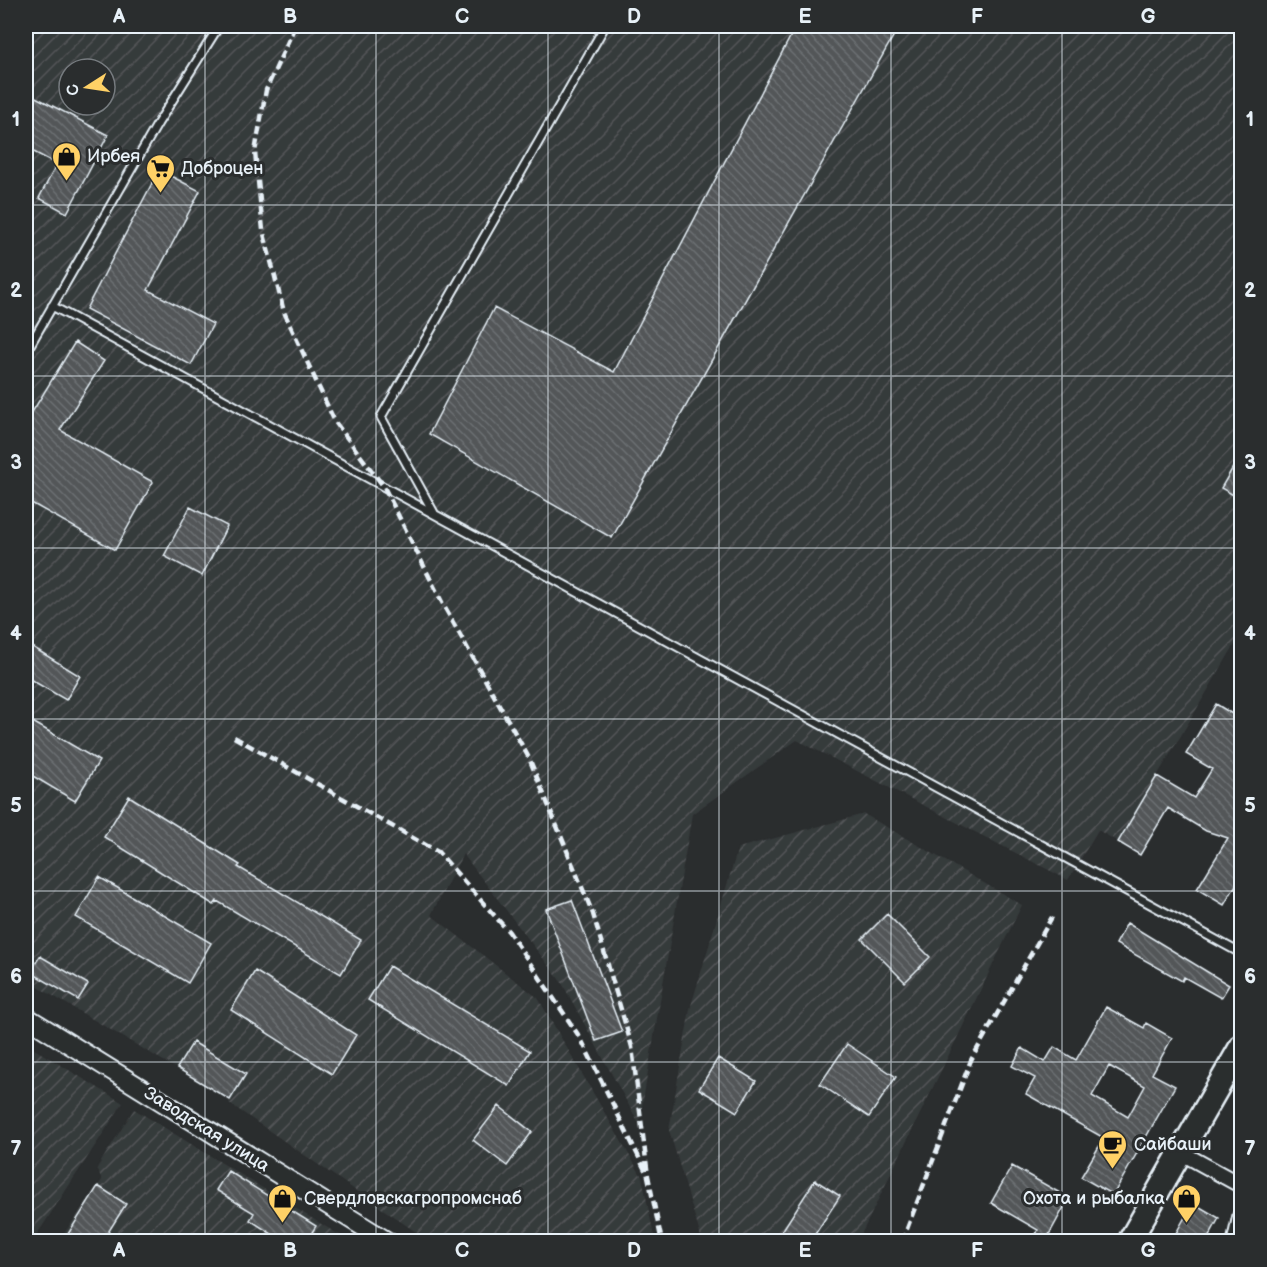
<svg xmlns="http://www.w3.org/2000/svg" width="1267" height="1267" viewBox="0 0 1267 1267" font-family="'Balsamiq Sans',sans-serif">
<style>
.industrial{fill:url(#industrial-furrows);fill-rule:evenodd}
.building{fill:url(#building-back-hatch);stroke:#e8f1f8;stroke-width:1.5;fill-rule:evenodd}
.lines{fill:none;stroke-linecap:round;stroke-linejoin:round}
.service-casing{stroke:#e8f1f8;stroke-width:11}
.minor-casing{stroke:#e8f1f8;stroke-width:18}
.tertiary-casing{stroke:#e8f1f8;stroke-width:22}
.primary-casing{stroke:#e8f1f8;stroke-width:27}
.service{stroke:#2a2d2e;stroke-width:7}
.minor{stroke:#2a2d2e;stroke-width:14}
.tertiary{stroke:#2a2d2e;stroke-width:18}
.primary{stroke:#2a2d2e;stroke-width:22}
.rail{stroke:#e8f1f8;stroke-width:4.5;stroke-dasharray:9 4.5;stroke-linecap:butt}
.grid{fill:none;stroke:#e8f1f8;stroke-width:1.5;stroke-opacity:0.55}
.labels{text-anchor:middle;stroke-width:6;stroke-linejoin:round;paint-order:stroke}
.poi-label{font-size:18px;fill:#e8f1f8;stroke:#2a2d2e;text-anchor:start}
.street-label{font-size:18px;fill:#e8f1f8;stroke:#2a2d2e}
.neatline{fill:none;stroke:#e8f1f8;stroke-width:2}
.grid-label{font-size:20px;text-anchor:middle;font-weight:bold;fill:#e8f1f8}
</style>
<defs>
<pattern id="industrial-furrows" width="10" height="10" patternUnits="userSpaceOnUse" patternTransform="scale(1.5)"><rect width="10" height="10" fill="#363a3b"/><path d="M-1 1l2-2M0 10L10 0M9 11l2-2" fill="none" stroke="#535758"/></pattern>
<pattern id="building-back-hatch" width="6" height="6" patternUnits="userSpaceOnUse" patternTransform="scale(1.5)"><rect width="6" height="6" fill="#535759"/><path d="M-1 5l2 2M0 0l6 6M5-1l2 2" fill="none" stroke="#6c7072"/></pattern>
</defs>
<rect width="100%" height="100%" fill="#2a2d2e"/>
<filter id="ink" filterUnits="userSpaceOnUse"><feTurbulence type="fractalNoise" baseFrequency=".0167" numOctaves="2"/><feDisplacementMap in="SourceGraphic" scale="12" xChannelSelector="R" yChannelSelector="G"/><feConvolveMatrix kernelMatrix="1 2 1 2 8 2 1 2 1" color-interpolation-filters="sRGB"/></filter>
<g filter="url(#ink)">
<path class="industrial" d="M26,26h1215l1,426 -21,36 20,12v134l-123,208 -20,-12 -30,50 -271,-140 -105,74 -53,310 -77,-141 -99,-129 -32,61 107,83 104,179 13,64h-226l-200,-138 1,-3 -204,-120zM69,69h36v36h-36z
M864,814l158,91 -164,336h-156l-33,-111 21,-121 48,-161z
M26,1044l97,59 -91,139 -6,-1z
M134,1109l215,132 -291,1 44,-62 -5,-12z"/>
<path class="building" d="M796,26h103l-287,512 -183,-104 65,-126 120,64z
M26,92l82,43 -41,78 -28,-15 18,-34 -31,-16z
M159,170l41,21 -52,99 65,34 -22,41 -105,-56z
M75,342l29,19 -44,69 93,52 -38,68 -89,-50v-89l5,3z
M1242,452v48l-21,-12z
M190,507l37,19 -25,50 -38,-20z
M26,643l54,33 -14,24 -40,-23z
M1216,704l26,16v155l-18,30 -27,-16 31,-51 -22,-7 -38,-23 -28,47 -22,-13 39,-66 37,22 18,-29 -26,-15z
M26,718l73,43 -24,40 -49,-29z
M129,796l111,69 -2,2 123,73 -20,34 -124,-73 -3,4 -110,-68z
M99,877l112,66 -23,40 -112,-66z
M572,900l50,132 -26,9 -50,-132z
M887,914l43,43 -25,25 -43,-43z
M1127,923l102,62 -8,13 -37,-21 -2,4 -66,-37z
M40,956l48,28 -10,16 -48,-28z
M389,966l141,85 -21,35 -141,-86z
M255,971l101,64 -24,39 -101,-64z
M1106,1007l38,21 2,-5 26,15 -20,36 23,12 -62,109 -32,-18 23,-39 -78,-44 9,-16 -23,-12 10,-18 23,14 9,-15 22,13zM1109,1066l36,20 -17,31 -36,-21z
M193,1042l53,32 -16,26 -53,-32z
M847,1044l49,33 -27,40 -49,-33z
M718,1058l38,23 -19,31 -38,-23z
M499,1106l33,26 -25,34 -34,-26z
M1012,1166l57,32 -24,44h-14l7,-12 -47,-27z
M228,1171l88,55 -10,16h-22l-34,-22 4,-7 -38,-23z
M815,1180l25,16 -30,46h-35z
M98,1186l28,18 -24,38h-39z
M1193,1203l26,15 -13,24h-35z"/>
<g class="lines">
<defs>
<path id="service" d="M52,306l1190,648
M26,352l132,-229 61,-97
M434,513l-53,-96 224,-391
M1231,1242l6,-27 5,-8"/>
<path id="minor" d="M1180,1152l62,34"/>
<path id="tertiary" d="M26,1017l362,225"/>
<path id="primary" d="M1129,1242l113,-197"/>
</defs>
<use href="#service" class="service-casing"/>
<use href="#minor" class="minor-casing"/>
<use href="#tertiary" class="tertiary-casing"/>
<use href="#primary" class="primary-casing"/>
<use href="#service" class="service"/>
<use href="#minor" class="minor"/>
<use href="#tertiary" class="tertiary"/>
<use href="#primary" class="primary"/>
<path class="rail" d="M295,26l-29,64 -11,62 8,78 21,82 51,110 49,65 61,121 84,150 64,156 39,133 16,129
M234,737l204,115 71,80 72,107 67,137 14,66
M902,1242l69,-182 81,-143"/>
</g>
</g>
<path class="grid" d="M205,26v1216M376,26v1216M548,26v1216M719,26v1216M891,26v1216M1062,26v1216M26,205h1216M26,376h1216M26,548h1216M26,719h1216M26,891h1216M26,1062h1216"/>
<defs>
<symbol id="shop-pin" viewBox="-11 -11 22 30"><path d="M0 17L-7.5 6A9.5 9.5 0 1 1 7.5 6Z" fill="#ffd166" stroke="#2a2d2e"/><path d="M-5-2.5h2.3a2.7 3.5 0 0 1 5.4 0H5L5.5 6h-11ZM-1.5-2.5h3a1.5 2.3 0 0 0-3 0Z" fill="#111"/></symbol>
<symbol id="supermarket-pin" viewBox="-11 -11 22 30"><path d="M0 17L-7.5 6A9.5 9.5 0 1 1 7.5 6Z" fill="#ffd166" stroke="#2a2d2e"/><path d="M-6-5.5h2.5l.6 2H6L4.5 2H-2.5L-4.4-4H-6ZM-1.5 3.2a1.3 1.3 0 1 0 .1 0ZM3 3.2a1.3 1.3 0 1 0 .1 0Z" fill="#111"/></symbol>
<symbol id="cafe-pin" viewBox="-11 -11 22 30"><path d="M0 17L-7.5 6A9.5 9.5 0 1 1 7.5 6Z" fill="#ffd166" stroke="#2a2d2e"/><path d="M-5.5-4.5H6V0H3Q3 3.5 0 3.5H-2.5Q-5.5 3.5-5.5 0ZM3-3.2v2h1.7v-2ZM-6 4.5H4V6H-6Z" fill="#111"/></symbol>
</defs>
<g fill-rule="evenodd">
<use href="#shop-pin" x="50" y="140" width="33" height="45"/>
<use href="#supermarket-pin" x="144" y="152" width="33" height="45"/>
<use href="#cafe-pin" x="1096" y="1128" width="33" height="45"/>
<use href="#shop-pin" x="266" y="1182" width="33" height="45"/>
<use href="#shop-pin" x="1170" y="1182" width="33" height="45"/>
</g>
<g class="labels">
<g class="poi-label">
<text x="87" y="162">Ирбея</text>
<text x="181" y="174">Доброцен</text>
<text x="1134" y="1150">Сайбаши</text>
<text x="304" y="1204">Свердловскагропромснаб</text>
<text x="1165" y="1204" text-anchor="end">Охота и рыбалка</text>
</g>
<g class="street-label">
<text transform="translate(207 1129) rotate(32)" y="6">Заводская улица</text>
</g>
</g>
<rect width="1267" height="1267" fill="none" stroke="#2a2d2e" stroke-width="66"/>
<g transform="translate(87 87) rotate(258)"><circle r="28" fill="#2a2d2e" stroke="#767b7f" stroke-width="1.5"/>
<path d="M0-4.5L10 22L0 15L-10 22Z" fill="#ffd166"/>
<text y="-9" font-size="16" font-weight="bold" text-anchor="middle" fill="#e8f1f8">С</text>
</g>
<rect x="33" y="33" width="1201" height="1201" class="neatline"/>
<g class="grid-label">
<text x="119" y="23">A</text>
<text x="290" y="23">B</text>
<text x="462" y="23">C</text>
<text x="634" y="23">D</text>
<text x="805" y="23">E</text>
<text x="977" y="23">F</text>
<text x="1148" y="23">G</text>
<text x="16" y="126">1</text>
<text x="1250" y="126">1</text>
<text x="16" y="297">2</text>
<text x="1250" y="297">2</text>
<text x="16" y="469">3</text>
<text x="1250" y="469">3</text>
<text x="16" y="640">4</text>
<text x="1250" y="640">4</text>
<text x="16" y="812">5</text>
<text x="1250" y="812">5</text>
<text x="16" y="983">6</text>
<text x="1250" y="983">6</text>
<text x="16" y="1155">7</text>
<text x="1250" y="1155">7</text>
<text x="119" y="1257">A</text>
<text x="290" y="1257">B</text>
<text x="462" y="1257">C</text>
<text x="634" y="1257">D</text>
<text x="805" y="1257">E</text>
<text x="977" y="1257">F</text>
<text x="1148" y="1257">G</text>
</g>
</svg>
